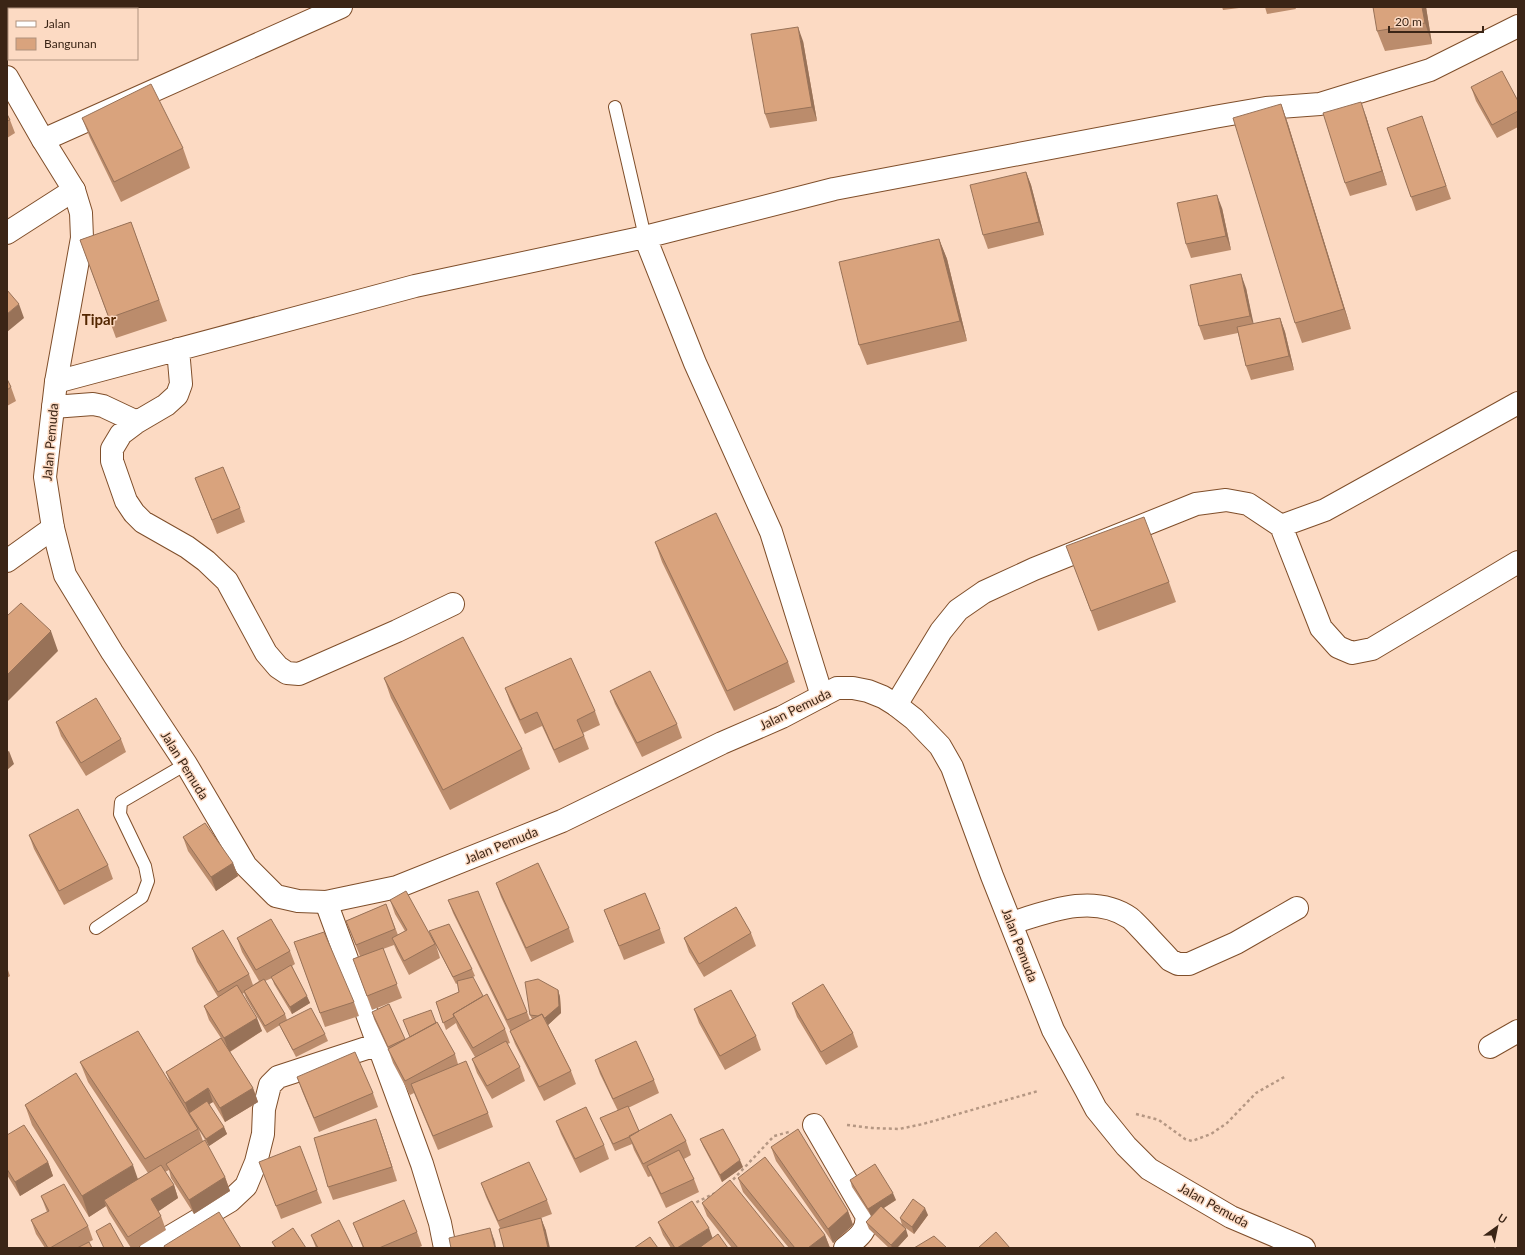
<svg xmlns="http://www.w3.org/2000/svg" width="1525" height="1255" viewBox="0 0 1525 1255" font-family="Lato,sans-serif">
<style>
.lines{fill:none;stroke-linecap:round;stroke-linejoin:round}
.service-casing{stroke:#7f4e2a;stroke-width:14}
.minor-casing{stroke:#7f4e2a;stroke-width:24}
.tertiary-casing{stroke:#7f4e2a;stroke-width:24}
.path{stroke:#b59783;stroke-width:2.5;stroke-dasharray:3 3;stroke-linecap:butt}
.service{stroke:#fff;stroke-width:12}
.minor{stroke:#fff;stroke-width:22}
.tertiary{stroke:#fff;stroke-width:22}
.wall{fill:#bb8c6c}
.shaded-wall{fill:#987258}
.building{fill:#d9a37d;stroke:#987258}
.labels{text-anchor:middle;stroke-width:3;stroke-linejoin:round;paint-order:stroke}
.street-label{font-size:13px;fill:#3b2516;stroke:#fcdac3}
.quarter-label{font-size:15px;font-weight:bold;fill:#532600;stroke:#fcdac3}
</style>
<rect width="100%" height="100%" fill="#fcdac3"/>
<g class="lines">
<defs>
<path id="service" d="M615,107l30,130
M96,928l46,-31 6,-16 -3,-15 -25,-52 1,-12 65,-38"/>
<path id="minor" d="M43,140l298,-133
M7,233l67,-43
M645,237l50,126 76,169 51,164
M178,349l3,35 -4,11 -11,10 -29,17 -16,12 -9,15v12l14,40 8,12 9,9 44,25 19,14 21,20 39,72 12,14 9,6 12,1 98,-43 56,-27
M56,382l359,-96 230,-49 189,-48 380,-72 52,-9 54,-4 110,-34 88,-44
M53,407l40,-3 10,2 34,16
M1281,526l40,102 17,19 14,6 20,-4 146,-87
M7,561l46,-33
M896,705l45,-74 17,-21 26,-18 50,-23 162,-65 30,-4 22,4 33,22 44,-16 193,-107
M326,902l96,262 18,59 5,25
M1012,923c37,-12 82,-30 118,-5 5,4 10,10 15,15 8,9 17,18 25,27l8,4h11l47,-21 61,-35
M1490,1047l28,-16
M814,1125l52,90c3,16 -10,24 -21,33
M151,1248l79,-47 16,-15 10,-24 7,-28 1,-25 6,-24 8,-8 101,-33"/>
<path id="tertiary" d="M7,77l36,63 31,50 7,23 1,25 -26,144 -11,95 8,51 12,47 47,77 74,112 60,102 30,30 22,5 28,1 71,-15 165,-66 160,-78 60,-26 55,-29h16l15,3 15,6 13,8 18,14 26,27 12,21 40,109 61,154 33,60 10,19 30,37 23,23 82,48 73,31"/>
</defs>
<use href="#service" class="service-casing"/>
<use href="#minor" class="minor-casing"/>
<use href="#tertiary" class="tertiary-casing"/>
<path class="path" d="M1136,1114l23,6 26,19 7,2 19,-7 16,-11 29,-30 30,-17
M847,1125l25,3 27,1 24,-5 115,-33
M729,1184l45,-48 15,-4
M691,1205l24,-12"/>
<use href="#service" class="service"/>
<use href="#minor" class="minor"/>
<use href="#tertiary" class="tertiary"/>
</g>
<path class="wall" d="M1222,7h25l-24,3z
M1265,7h30l1,2 -29,5z
M1426,7l6,37 -47,7 -8,-20z
M803,41l14,80 -47,7 -5,-14z
M1471,87l47,14v26l-21,11 -21,-37z
M1281,104l7,20 63,205 -49,14 -7,-20z
M7,114l3,6 5,13 -8,5z
M1366,116l21,69 -37,11 -5,-13z
M1422,116l29,83 -35,12 -29,-83z
M82,118l101,30 7,20 -69,34 -31,-64z
M1026,172l5,13 13,50 -56,14 -5,-14z
M1222,208l9,42 -40,8 -5,-14z
M131,222l36,99 -51,17 -36,-98z
M939,239l8,20 20,82 -100,24 -8,-20z
M1246,288l7,36 27,-6 5,14 9,38 -43,10 -5,-14 -8,-33 -34,7 -5,-14z
M7,379l4,8 5,14 -9,5z
M195,478l45,30 5,14 -28,12z
M655,542l133,120 7,20 -61,29 -72,-149z
M1074,566l95,16 7,20 -78,29z
M384,678l138,71 8,20 -80,41 -59,-112z
M505,688l90,23 5,14 -17,8 6,16 -30,14 -17,-37 -17,8 -15,-32z
M610,691l67,33 5,14 -40,19 -27,-53z
M56,722l65,17 5,13 -40,24 -25,-40z
M29,835l79,30 5,14 -49,26 -30,-56z
M183,837l50,26 5,13 -22,15 -28,-40z
M496,883l73,45 5,14 -43,20 -30,-65z
M390,900l42,38 -3,-7 43,38 3,7 -4,2 34,51 5,14 -3,1 13,23 5,14 -33,18 -15,-26 -5,-14 3,-2 -17,-29 -2,-5 -10,7 -10,-28 23,-10 -1,-9 -2,1 -20,-39 4,13 -31,17 -12,-23 -3,-7 -11,4 19,49 -30,12 -19,-51 7,-3 -14,-35 40,-17 12,31 7,-4 -10,-17z
M448,900l79,112 3,8 2,-1 -2,-4 28,-25 2,7 1,16 -13,12 23,46 5,13 -32,17 -29,-57 -5,-13v-1l-57,-117z
M604,910l56,19 5,14 -41,17z
M751,933l5,13 -52,31 -15,-25 -5,-14z
M237,938l53,13 5,13 -3,2 18,37 -18,11 -18,-30 -2,-6 -7,3 20,33 2,6 38,14 3,7 -32,16 -14,-27 -2,-5 -13,8 -21,-35 -2,-5 -2,1 20,37 -32,21 23,36 5,14 -33,20 -12,-20 -4,2 15,23 3,7 -18,12 -10,-16 4,11 22,36 5,14 -36,23 -23,-36 -2,-8 -4,2 9,13 4,13 -20,13 3,5 5,14 -29,18h-6l-22,-35 -3,-7 -17,11 -57,-92 -7,-20 113,74 10,-6 -60,-91 -8,-20 90,20 -4,-10 55,-34 -12,-18 -5,-14 14,-9 -21,-35 -5,-14 57,26 4,11 6,-4 -17,-29z
M294,942l60,60 5,14 -34,11z
M7,967l3,9 -3,2z
M792,1003l61,30 5,14 -32,18 -29,-48z
M389,1004l16,36 31,-17 19,31 3,10 30,49 5,14 -55,23 -24,-57 -4,2 -17,-32 -5,-14 -14,-30 -2,-7z
M694,1009l62,27 5,14 -36,20 -26,-47z
M595,1060l59,20 5,13 -31,15 11,23 47,10 5,14 -7,4 10,20 5,13 -33,16 -15,-32 -3,1 -14,-27 -2,-6 -17,7 -12,-26 -3,-7 18,-7 -18,-37z
M297,1077l76,16 5,14 -59,25 -17,-41z
M556,1121l48,24 5,14 -29,14 -19,-39z
M381,1133l16,48 -64,19 -5,-13z
M7,1135l41,27 5,14 -33,20 -13,-21z
M700,1139l43,28 -21,15 -19,-36z
M771,1147l77,64 5,14 -20,18 -57,-82z
M259,1162l58,28 5,13 -41,16z
M738,1178l87,57 5,13h-41l-46,-56z
M850,1180l46,20 -12,8 18,17 -2,-7 28,-3 -14,19 -11,-8 5,10 -11,12h-8l-20,-19 -3,-7 6,-7 -1,1 -19,-29z
M481,1183l66,17 5,14 -11,4 5,13 -46,-3 -14,-31z
M41,1196l47,30 5,14 -4,2 3,6h-47l-9,-14 -5,-14 16,-8z
M702,1203l83,45h-53l-25,-32z
M658,1222l55,16 15,10h-57l-8,-13z
M353,1223l64,9 5,14 -5,2h-54z
M311,1235l42,13h-37z"/>
<path class="shaded-wall" d="M1422,7h4l6,37 -7,-21z
M798,27l5,14 14,80 -5,-14z
M1361,102l5,14 21,69 -5,-14z
M1281,104l7,20 63,205 -7,-20z
M1026,172l5,13 13,50 -5,-13z
M1217,195l5,13 9,42 -5,-14z
M939,239l8,20 20,82 -7,-20z
M1241,274l5,14 9,42 -5,-14z
M19,304l5,14 -17,14v-18z
M1280,318l5,14 9,38 -5,-14z
M51,631l7,20 -51,51v-27z
M9,751l5,13 -7,6v-18z
M233,863l5,13 -22,15 -5,-14z
M558,990l2,7 1,16 -13,12 -3,-7z
M307,996l3,7 -18,11 -2,-7z
M257,1018l5,13 -33,21 -5,-14z
M208,1088l5,14 -22,13 -2,-2 1,3 -5,-13z
M253,1088l5,14 -33,20 -5,-14z
M376,1119l5,14 16,48 -5,-14z
M224,1127l3,7 -18,12 -3,-7z
M740,1160l3,7 -21,15 -2,-7z
M48,1162l5,14 -33,20 -5,-14z
M133,1165l7,20 -36,15 2,6 -17,11 -7,-21z
M225,1177l5,14 -36,23 -5,-14z
M174,1185l4,13 -22,15 -5,-14z
M893,1193l3,7 -25,16 -3,-7z
M925,1208l3,7 -14,19 -2,-7z
M848,1211l5,14 -20,18 -5,-14z
M541,1218l5,13 4,17h-2z
M490,1228l5,14 1,6h-1z
M709,1228l5,14 -10,6h-27z
M906,1229l2,7 -11,12h-5l-1,-3z
M825,1235l5,13h-22z"/>
<path class="building" d="M1373,7h49l3,16 -48,8z
M798,27l14,80 -47,7 -14,-80z
M1502,71l16,30v10l-26,14 -21,-38z
M151,84l32,64 -69,34 -32,-64z
M1361,102l21,69 -37,12 -22,-70z
M1281,104l63,205 -49,14 -62,-205z
M7,114l3,6 -3,1z
M1422,116l24,70 -35,11 -24,-69z
M1026,172l13,50 -56,13 -13,-50z
M1217,195l9,41 -40,8 -9,-41z
M131,222l28,78 -50,18 -29,-78z
M939,239l21,82 -101,24 -20,-83z
M1241,274l9,42 -51,10 -9,-41z
M7,290l12,14 -12,10z
M1280,318l9,38 -43,10 -9,-39z
M7,379l4,8 -4,3z
M223,467l17,41 -28,12 -17,-42z
M716,513l72,149 -61,29 -72,-149z
M1144,517l25,65 -78,29 -25,-65z
M21,603l30,28 -44,44v-59z
M463,637l59,112 -79,41 -59,-112z
M571,658l24,53 -18,9 7,16 -30,14 -17,-38 -17,8 -15,-32z
M650,671l27,53 -40,19 -27,-52z
M96,698l25,41 -40,24 -25,-41z
M78,809l30,56 -49,26 -30,-56z
M205,823l28,40 -22,14 -28,-40z
M538,863l31,65 -43,20 -30,-65z
M406,891l29,53 -31,17 -12,-23 15,-8 -17,-30z
M478,891l49,121 -20,8 -59,-120z
M645,893l15,36 -41,17 -15,-36z
M386,904l9,25 -39,16 -10,-24z
M736,907l15,26 -52,31 -15,-26z
M271,919l19,32 -34,19 -19,-32z
M449,924l23,45 -19,8 -24,-46z
M223,930l26,44 -31,18 -26,-44z
M324,932l30,70 -34,11 -26,-71z
M383,948l14,36 -30,12 -14,-37z
M291,965l16,31 -17,11 -19,-30z
M473,977l10,19 -30,18 1,3 -11,6 -7,-21 23,-10 -2,-11z
M264,979l21,35 -20,12 -21,-35z
M538,979l20,11 1,16 -14,12h-1l-2,-4 -4,2 -8,-1 -5,-33z
M823,984l30,49 -32,19 -29,-49z
M237,985l20,33 -33,20 -20,-32z
M731,990l25,46 -36,20 -26,-47z
M487,994l18,35 -32,19 -20,-34z
M389,1004l16,35 -17,8 -16,-35z
M311,1008l14,26 -32,16 -14,-26z
M431,1010l5,13 -26,14 -7,-17z
M542,1014l29,57 -32,16 -29,-56z
M437,1022l18,32 -50,27 -17,-32z
M138,1031l60,98 -53,30 -65,-97z
M221,1038l32,50 -33,20 -12,-20 -23,15 -19,-31z
M506,1041l14,26 -33,19 -15,-27z
M636,1041l18,39 -41,19 -18,-39z
M355,1052l18,41 -59,25 -17,-41z
M466,1061l22,52 -55,23 -22,-52z
M76,1073l57,92 -51,31 -57,-91z
M207,1101l17,26 -18,12 -17,-26z
M628,1106l11,25 -10,6 -16,7 -13,-26z
M586,1107l18,38 -29,14 -19,-38z
M671,1114l15,27 -43,23 -14,-28z
M376,1119l16,48 -64,20 -14,-49z
M24,1125l24,37 -33,20 -8,-13v-34z
M723,1129l17,31 -20,15 -20,-36z
M798,1129l50,82 -20,18 -57,-82z
M205,1140l20,37 -36,23 -23,-36z
M300,1146l17,44 -41,16 -17,-44z
M679,1150l15,29 -33,15 -14,-28z
M765,1157l60,78 -17,13h-13l-57,-70z
M529,1162l18,38 -49,21 -17,-38z
M875,1164l18,29 -25,16 -18,-29z
M161,1165l13,20 -23,14 10,17 -33,21 -24,-37z
M730,1180l55,68h-47l-36,-45z
M64,1184l24,42 -38,22h-2l-17,-28 18,-9 -8,-15z
M913,1199l12,9 -13,19 -12,-9z
M404,1200l13,32 -38,16h-15l-11,-25z
M692,1201l17,27 -32,20h-2l-17,-26z
M881,1206l25,23 -15,16 -25,-23z
M219,1212l22,36h-76l-1,-2z
M541,1218l7,30h-44l-5,-19z
M339,1220l14,28h-35l-7,-13z
M110,1223l14,25h-20l-8,-17z
M293,1228l13,20h-30l-4,-6z
M490,1228l5,20h-44l-2,-10z
M996,1232l14,16h-32z
M718,1234l10,14h-29z
M934,1236l13,12h-33z
M650,1237l8,11h-24z
M89,1242l3,6h-15z"/>
<g class="labels">
<g class="street-label">
<text transform="translate(50 442) rotate(-85)" y="5">Jalan Pemuda</text>
<text transform="translate(795 709) rotate(-26)" y="5">Jalan Pemuda</text>
<text transform="translate(185 765) rotate(58)" y="5">Jalan Pemuda</text>
<text transform="translate(501 845) rotate(-22)" y="5">Jalan Pemuda</text>
<text transform="translate(1020 945) rotate(69)" y="5">Jalan Pemuda</text>
<text transform="translate(1214 1205) rotate(29)" y="5">Jalan Pemuda</text>
</g>
<g class="quarter-label">
<text x="99" y="325">Tipar</text>
</g>
</g>
<rect width="1525" height="1255" fill="none" stroke="#3b2516" stroke-width="16"/>
<rect x="8" y="8" width="130" height="52" fill="#fcdac3" stroke="#af927e"/>
<rect x="16" y="21" width="20" height="6" fill="#ffffff" stroke="#af927e"/>
<text x="44" y="28" font-size="12" fill="#3b2516">Jalan</text>
<rect x="16" y="38" width="20" height="12" fill="#d9a37d" stroke="#af927e"/>
<text x="44" y="48" font-size="12" fill="#3b2516">Bangunan</text>
<g transform="translate(1497 1227) rotate(33)" stroke="#fcdac3" stroke-width="3" paint-order="stroke">
<path d="M0-3L7 15L0 10L-7 15Z" fill="#3b2516"/>
<text y="-6" font-size="11" font-weight="bold" text-anchor="middle" fill="#3b2516">U</text>
</g>
<path d="M1389 26v6h94v-6" fill="none" stroke="#3b2516" stroke-width="2"/>
<text x="1395" y="26" font-size="12" fill="#3b2516" stroke="#fcdac3" stroke-width="3" paint-order="stroke">20 m</text>
</svg>
